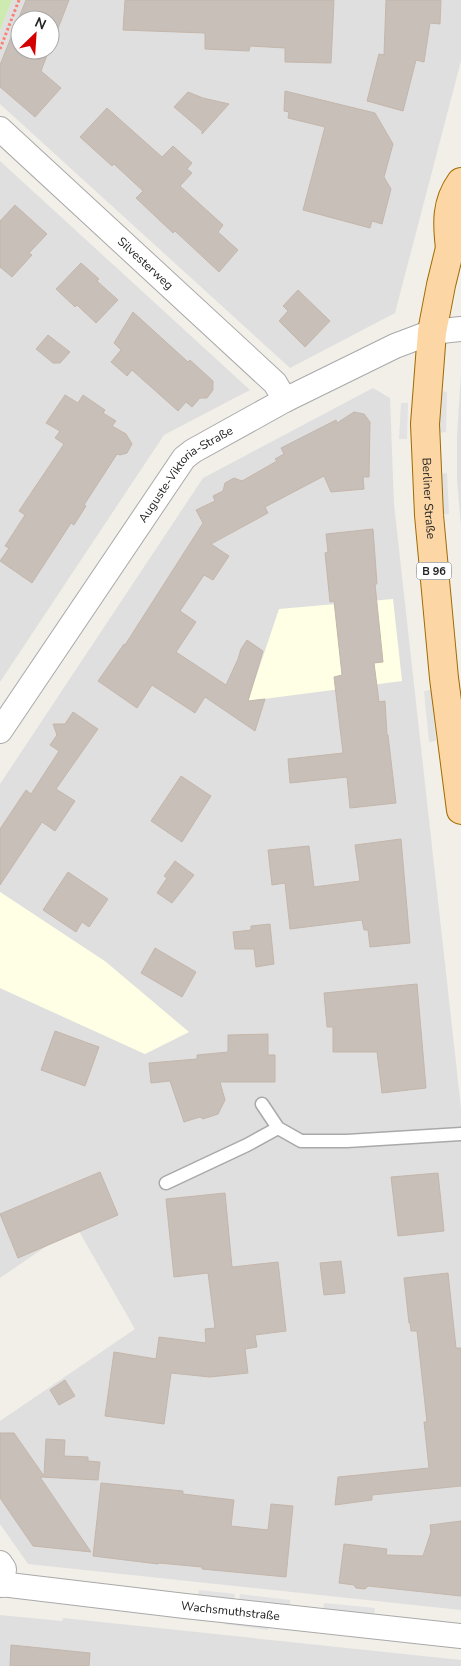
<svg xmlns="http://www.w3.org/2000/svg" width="461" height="1666" viewBox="0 0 461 1666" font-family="'Nunito Sans',sans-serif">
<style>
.residential{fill:#e0dfdf;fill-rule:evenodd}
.education{fill:#ffffe5}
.grass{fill:#cdebb0}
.parking{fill:#e2e2e2}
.building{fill:#c7bfb8;stroke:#c4b6ab}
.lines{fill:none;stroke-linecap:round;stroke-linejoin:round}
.service-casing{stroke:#a9a9a9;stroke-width:15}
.minor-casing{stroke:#a9a9a9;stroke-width:26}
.primary-casing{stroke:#a06b00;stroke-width:30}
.path{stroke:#fa8072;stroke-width:3;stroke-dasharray:2.5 2.5;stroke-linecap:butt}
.service{stroke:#fff;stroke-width:12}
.minor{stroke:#fff;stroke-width:24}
.primary{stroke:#fcd6a4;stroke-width:28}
.labels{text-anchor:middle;stroke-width:4;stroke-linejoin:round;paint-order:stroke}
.shield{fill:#fff;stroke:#646464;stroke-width:1}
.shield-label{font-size:11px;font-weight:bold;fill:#222}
.street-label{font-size:12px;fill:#222;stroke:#fff}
</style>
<rect width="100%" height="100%" fill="#f2efe9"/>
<path class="residential" d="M12,0h449v61l-66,252 -105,55 -290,-264v-73zM20,20h30v30h-30z
M0,161l250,229 -86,45 -164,247z
M461,373v153l-4,-47v-42z
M373,388l17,10 4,106 67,604v502l-433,-46 -28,-40v-103l135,-92 -59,-103 -76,52v-290l145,66 -39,-92 -106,-70v-108l203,-306z
M0,1615l62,6 1,-3 398,42v6h-461z"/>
<path class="education" d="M393,599l9,82 -154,20 31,-92z
M0,892l106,70 83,70 -44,22 -145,-66z"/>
<path class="grass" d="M0,0h12l-12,31z"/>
<path class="parking" d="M440,391l7,1 -1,40 -8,1z
M401,403h7l-1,36h-8z
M447,473l2,41 -7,1 -3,-41z
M431,690l5,51 -7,1 -5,-51z
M199,1590l36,4 -1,7 -36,-4z
M240,1594l50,6v6l-51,-5z
M324,1603l51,5 -1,7 -51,-5z
M225,1617l44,5 -1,8 -44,-6z"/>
<path class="building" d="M26,0h43l-19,49v-29h-30v30h29l-8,21 20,17 -26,29 -35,-30v-22z
M125,0h209l-3,63 -46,-1v-14l-35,-2 -1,5 -44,-2v-16l-82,-3z
M386,0h55l-1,24 -10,-1 -6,39 -8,-2 -13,51 -36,-10 12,-47 5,1z
M285,91l90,22 18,31 -9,33 7,12 -9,35 -10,-3 -2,7 -67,-18 22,-83 -37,-9 1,-6 -5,-1z
M188,92l15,6 26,6 -27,30v-3l-28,-24z
M107,108l55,49 11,-11 19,17 -5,6 5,4 -12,13 43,39 -5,7 20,18 -19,22 -44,-41 -2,2 -37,-35 7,-7 -29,-27 -2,2 -32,-29z
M15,205l32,29 -18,19 3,2 -20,22 -12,-10v-46z
M81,263l18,16 -2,2 21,19 -22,23 -19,-18 -2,2 -19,-18z
M298,290l32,31 -25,26 -26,-26 9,-10 -5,-5z
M133,312l55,50 2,-2 23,21v9l-6,8h-7l-8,9 -6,-5 -8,9 -46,-41 -5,6 -16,-14 10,-12 -7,-7z
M48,335l22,17 -10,11h-7l-17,-14z
M65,395l13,8 5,-8 22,15 -2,3 13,8 -4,5 14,8 6,10 -5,9 -7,2 -3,-1 -33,51 2,1 -12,19 -3,-2 -39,60 -32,-22 9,-13 -4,-2 20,-31 -6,-4 45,-67 -9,-6 5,-7 -14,-8z
M354,412l10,2 6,8 -1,55h-6l1,12 -33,3 -7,-16 -59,31 3,6 -57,31 18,12 -16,24 -9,-5 -24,36 16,11 -20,30 50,33 12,-26 3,-10 6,-9 16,11 -15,50 17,-2 -10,32 -50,-34 -10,16 -43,-28 -15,23 -39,-27 26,-37 1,1 78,-122 -7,-13 19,-9 -2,-5 10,-5 2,-8 9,-5 8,3 35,-20 -2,-2 9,-5 -3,-6 55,-28 1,3z
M373,529l4,55h-2l8,78 -9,1 5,39 6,-1 2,34h1l8,68 -46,5 -3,-31 -57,6 -2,-24 55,-6 -9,-76 8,-2 -8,-74 -4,1 -5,-49 3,-1 -2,-18z
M73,712l25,17 -42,60 19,12 -20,30 -13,-9 -42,63v-56l26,-39 5,4 28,-43 -9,-6 7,-10 -4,-11h12z
M181,776l30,20 -29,46 -31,-21z
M401,839l9,104 -40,4 -2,-17h-4l-2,-10 -72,9 -5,-46 -13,2 -4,-35 41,-4 5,41 46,-6 -5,-36z
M175,861l19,14 -22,28 -15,-10 10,-15 -3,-2z
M68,872l40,27 -19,28 -7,-5 -6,10 -33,-22z
M270,924l4,40 -18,3 -2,-18h-19l-2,-17 18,-2v-4z
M155,948l41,24 -14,25 -41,-24z
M417,984l9,104 -44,5 -5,-41h-44v-25h-6l-3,-34z
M55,1031l44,16 -14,39 -44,-16z
M268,1034v21h7v27h-55l5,18 -7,14 -15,5 -3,-2 -16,5 -14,-41 -19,2 -2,-20 48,-4v-4l31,-3v-17z
M100,1172l18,43 -100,43 -18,-44z
M438,1173l6,58 -46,5 -7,-59z
M225,1193l7,74 46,-5 8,69 -31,4 2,12 -12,2 3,24 -38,4 -39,-4 -7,51 -59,-8 9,-64 42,7 3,-22 47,6 -1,-14 10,-1 -7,-55 -34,4 -8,-78z
M341,1261l4,32 -21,2 -4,-32z
M448,1273l8,75h5v138l-89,9v5l-37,5 3,-28 91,-9 -5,-46h3l-10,-91h-6l-1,-8h-1l-5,-45z
M65,1380l10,16 -16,9 -9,-15z
M0,1433h14l30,43 2,-37 19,1 -1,16 24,1v4l12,1 -2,18 -58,-3 51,75 -58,-6 -33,-48z
M101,1483l82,8v3l51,6 -3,26 37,4 3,-26 22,2 -7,71 -84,-8v-2l-43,-4 -1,1 -65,-8z
M461,1521v75l-93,-10 -3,3 -9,-1 -2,-3 -15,-2 5,-39 43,5 -1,6 37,1 8,-24 -1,-7z
M11,1645l79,8 -1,13h-79z"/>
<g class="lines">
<defs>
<path id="service" d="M262,1104l16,24 23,13h46l114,-7
M166,1183l81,-38 31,-17"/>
<g id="minor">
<path id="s1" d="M0,129l275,254 10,17"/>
<path id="s2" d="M0,731l184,-273 9,-7 92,-51 110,-54 37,-14 29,-3"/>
<path d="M0,1563l4,6 -2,16"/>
<path id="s3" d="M0,1584l185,22 276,30"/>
</g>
<g id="primary">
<path id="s4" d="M461,232l-11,16 -9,37 -9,47 -7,92 4,91 15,163 17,132"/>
<path d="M450,248c-3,-25 -4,-45 11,-66"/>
</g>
</defs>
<use href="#service" class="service-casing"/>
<use href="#minor" class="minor-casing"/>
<use href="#primary" class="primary-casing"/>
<path class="path" d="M0,49l19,-49"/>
<use href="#service" class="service"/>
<use href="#minor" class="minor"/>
<use href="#primary" class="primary"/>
</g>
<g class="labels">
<rect class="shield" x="416.5" y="562.5" width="35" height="17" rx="4"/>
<g class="shield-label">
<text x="434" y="575">B 96</text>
</g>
<g class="street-label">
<text dy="4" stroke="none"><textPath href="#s1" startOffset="198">Silvesterweg</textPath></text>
<text dy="4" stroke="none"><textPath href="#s2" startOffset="319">Auguste-Viktoria-Straße</textPath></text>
<text dy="4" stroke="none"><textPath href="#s4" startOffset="272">Berliner Straße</textPath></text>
<text dy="4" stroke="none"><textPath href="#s3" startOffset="232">Wachsmuthstraße</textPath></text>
</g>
</g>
<g transform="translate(35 35) rotate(25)"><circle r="24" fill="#ffffff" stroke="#a7a7a7"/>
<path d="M0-4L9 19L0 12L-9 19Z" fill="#d40000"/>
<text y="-8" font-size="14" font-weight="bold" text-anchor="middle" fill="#222222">N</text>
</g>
</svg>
